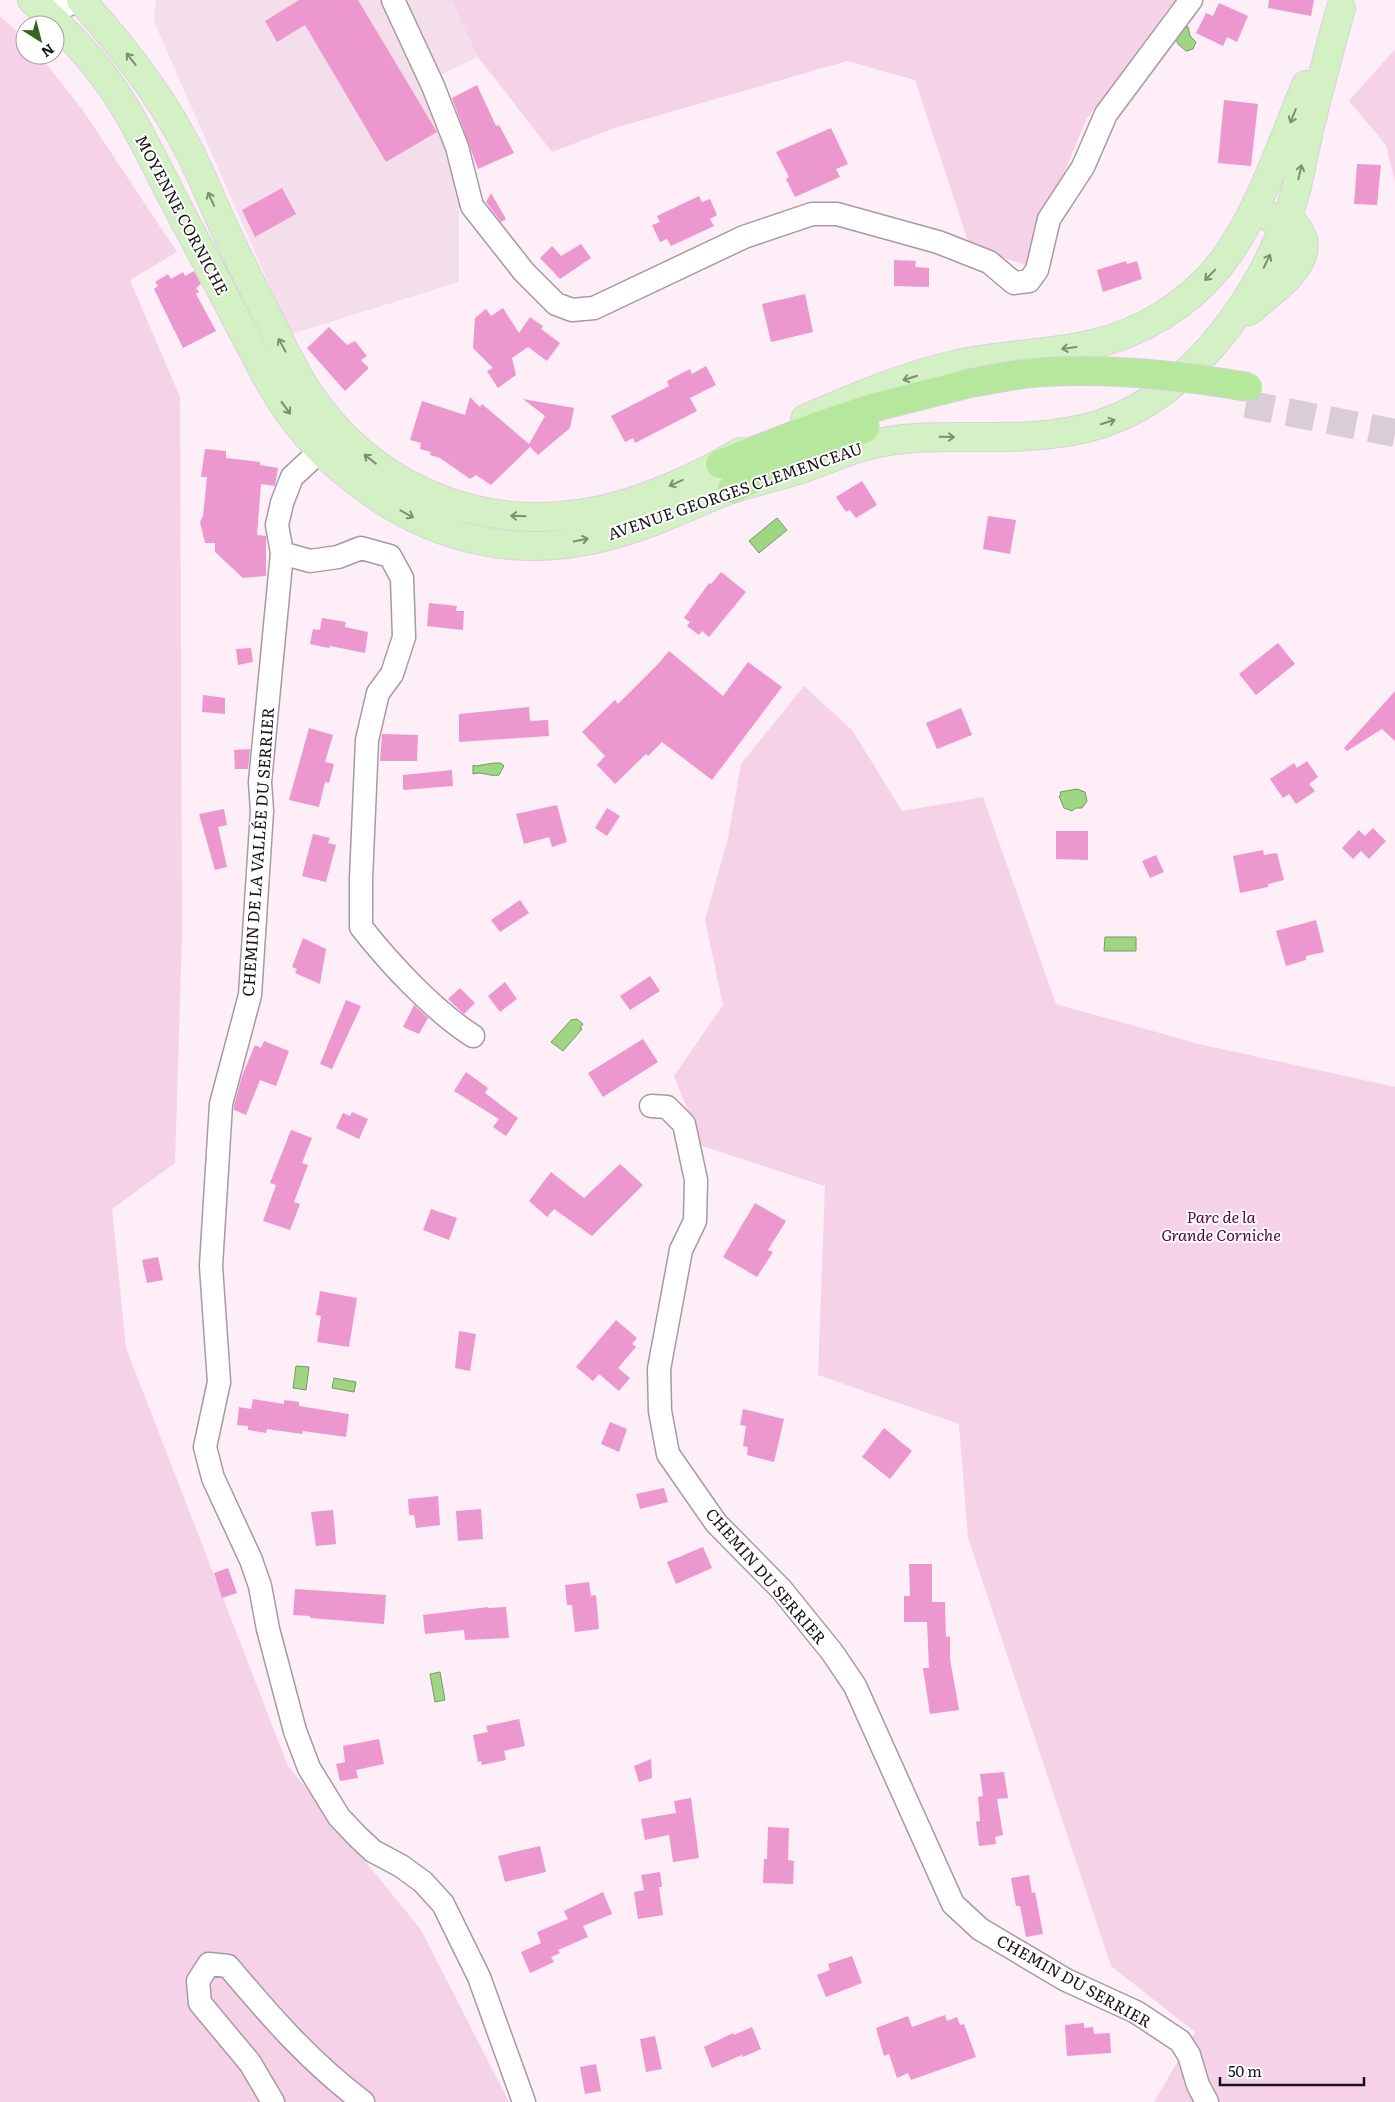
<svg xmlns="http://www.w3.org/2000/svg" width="1395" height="2102" viewBox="0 0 1395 2102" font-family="Literata,serif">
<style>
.built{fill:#f4deeb}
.green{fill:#f6d2e8}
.water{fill:#9ed683;stroke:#769b62}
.building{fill:#ed97cf}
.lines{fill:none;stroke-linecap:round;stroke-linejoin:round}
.highway-tunnel{stroke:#dacdd5;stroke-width:28;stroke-dasharray:28 14;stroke-linecap:butt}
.street-casing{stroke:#a79aa2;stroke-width:25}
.primary-casing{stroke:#d5d4d5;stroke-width:30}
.highway-casing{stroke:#d5d4d5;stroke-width:30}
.street{stroke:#fff;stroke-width:22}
.primary{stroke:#d3f1c4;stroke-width:28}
.highway{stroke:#b5e89d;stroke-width:28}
.highway-bridge-casing{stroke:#d5d4d5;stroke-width:30;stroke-linecap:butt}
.highway-bridge{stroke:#b5e89d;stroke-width:28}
.oneway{stroke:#7e8d75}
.labels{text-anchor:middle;stroke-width:4;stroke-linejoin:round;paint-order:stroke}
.street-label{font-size:16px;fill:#171215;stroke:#fff}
.park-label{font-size:16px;font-style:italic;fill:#50023e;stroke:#fff}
</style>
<rect width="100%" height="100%" fill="#fdeef7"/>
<path class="built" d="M156,0h295l27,57 -53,25 34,111v89l-168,52 -137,-312z"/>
<path class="green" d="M451,0h724l-89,120 -60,145 -56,-18 -55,-167 -68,-19 -232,67 -63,24 -74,-95z
M0,16l25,23v16h14l43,54 95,143 -47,28 50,117 2,538 -7,228 -63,46 14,139 162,418 133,164 88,172h-509z
M1395,49v133l-9,-37 -37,-44z
M804,686l48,44 50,81 81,-14 73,207 143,40 196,43v1015h-241l41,-70 -84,-66 -143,-428 -9,-114 -141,-49 7,-189 -123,-40 -28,-70 49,-71 -18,-85 23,-82 13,-74z"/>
<path class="water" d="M1184,26l4,1 2,9 6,6 -3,7 -7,2 -8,-7 -2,-5z
M777,518l10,12 -28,23 -10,-12z
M494,763h7l3,3 -5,9c-9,2 -17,-4 -26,-1v-9l3,1z
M1077,789l8,3 2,9 -5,7h-6l-4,3 -8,-3 -5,-12 2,-1 -1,-3z
M1105,937h31v14h-32z
M577,1019l6,5 -3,4 2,1 -19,22 -12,-9 20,-22z
M296,1366l13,1 -3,23 -13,-2z
M334,1378l22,4 -2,10 -22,-4z
M440,1672l5,28 -10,2 -5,-28z"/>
<path class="building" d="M299,0h59l79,132 -51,30 -81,-137 -28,17 -12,-21z
M1269,0h45l-3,16 -43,-8z
M1219,3l29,13 -11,26 -10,-5 -4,9 -27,-13 10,-20 7,3z
M477,85l19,41 3,-1 15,28 -36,16 -26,-71z
M1224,100l34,4 -7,62 -33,-3z
M831,128l17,36 -12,5 4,8 -45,20 -9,-18 3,-2 -13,-25z
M1357,164l24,1 -4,40 -23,-1z
M282,188l14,26 -41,23 -13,-27z
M491,193l15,26 -5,3 -15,-20z
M699,196l3,6 8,-3 7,16 -7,4 4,7 -43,20 -4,-7 -7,3 -8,-17 8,-3 -3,-6z
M581,244l10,14 -31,21 -20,-21 12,-12 9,10z
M894,260l22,1 -1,6 14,1v19l-35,-1z
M1126,261l1,3 10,-3 5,18 -39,13 -6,-22z
M194,271l7,13 -5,4 3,4 -3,2 20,37 -33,17 -29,-59 4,-3 -3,-4 13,-8 3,5 12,-7 2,4z
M805,294l8,38 -42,10 -9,-38z
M503,308l16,25 11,-16 13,9 -2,3 19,14 -13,18 -19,-14 -16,11 4,17 -18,13 -11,-17 6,-3 -20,-20 2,-30 11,-9 5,7z
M329,327l18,18 8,-4 12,15 -6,4 8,8 -24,23 -38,-43z
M706,366l10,19 -26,13 7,13 -62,32 -2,-5 -8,4 -14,-26 58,-30 -2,-5 23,-12 2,5z
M470,397l10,10 2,-3 47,40 16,-28 -22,-17 51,9 -4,20 -32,27 -8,-8 -39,38 -15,-10 -6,4 -30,-21 -10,-3 1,-3 -11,-3 1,-6 -11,-3 12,-39 43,14z
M205,449l21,2v7l34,4v3l18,3 -3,18 -14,-2 -4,51 9,1v40l-23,2 -28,-26v-9h-10l-5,-21 3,-6 4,-39h-6z
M862,481l15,24 -21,13 -6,-8 -4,2 -10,-15z
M988,516l28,4 -6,34 -27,-5z
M721,572l25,20 -37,45 -7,-6 -3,4 -12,-9 3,-4 -6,-4 25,-35 2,1z
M429,603l28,3 -1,5h8l-1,19 -36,-4z
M322,618l24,4 -1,5 23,5 -3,21 -35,-7 -1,2 -19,-4 3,-15 7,1z
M1278,643l17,21 -39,31 -17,-21z
M251,648l2,14 -15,3 -2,-16z
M669,651l54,45 25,-34 34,25 -70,93 -50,-38 -14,14 -2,-2 -31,30 -18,-19 8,-9 -23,-24 33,-32 3,4 41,-41z
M1395,691v50l-13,-12 -35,22 -3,-3z
M203,695l22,3v16l-23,-2z
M529,707l1,14 18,-1 1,16 -90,6v-28z
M961,708l11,27 -35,14 -11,-26z
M309,728l24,7 -8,27 9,2 -5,19 -4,-1 -6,25 -30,-7z
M382,734l36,1 -1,26h-37z
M250,749l-2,20h-13l-1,-19z
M1307,761l11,16 -9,7 6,7 -19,13 -7,-10 -6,4 -13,-19 24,-16 3,5z
M452,770l1,16 -50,4v-15z
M557,805l10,37 -15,5 -3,-10 -25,7 -8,-30z
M607,808l13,8 -13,20 -12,-8z
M224,809l3,16 -9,2 9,40 -12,3 -16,-56z
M1373,828l13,13 -17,18 -8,-8 -8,8 -11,-11 17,-18 6,6z
M1056,831h32v29l-32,-1z
M313,834l17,4 -2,5 8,2 -10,37 -24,-6z
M1263,850l1,5 13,-2 7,27 -16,4v3l-28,6 -7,-37z
M1156,855l8,17 -14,6 -8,-17z
M520,900l9,13 -29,19 -9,-12z
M1316,920l8,32 -18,4v4l-20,6 -10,-35z
M303,938l23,11 -6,35 -25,-11 2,-4 -5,-2z
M650,976l10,15 -30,19 -10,-14z
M505,982l12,17 -17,13 -12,-16z
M460,988l15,15 -11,11 -16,-15z
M346,1000l15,6 -29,63 -12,-5z
M414,1005l14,13 -9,16 -16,-7z
M643,1039l15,23 -55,35 -15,-24z
M264,1041l25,10 -13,35 -16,-6 -14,35 -12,-5v-4l8,-30 13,-31 6,3z
M466,1072l22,16 -3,5 33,25 -12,18 -13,-9 6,-8 -45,-28z
M352,1112l16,7 -9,20 -23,-11 7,-15 7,3z
M291,1130l21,8 -10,25 6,2 -14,37 6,2 -10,26 -27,-9 13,-36 -6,-2z
M620,1164l23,21 -51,51 -38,-27 -7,8 -18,-16 22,-29 33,26z
M755,1203l31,18 -18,29 5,2 -16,25 -34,-20z
M431,1209l26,9 -8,22 -26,-10z
M158,1257l5,23 -16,3 -5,-23z
M320,1291l37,7 -8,49 -32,-5 4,-26 -5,-1z
M616,1320l21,18 -5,6 4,3 -18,21 12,10 -11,13 -20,-17 -6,7 -17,-14z
M459,1331l17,3 -6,37 -15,-3z
M253,1399l31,5v-4l15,2v4l50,8 -3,23 -43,-6 -1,3 -35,-5 -1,4 -18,-3v-4l-11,-1 2,-18 12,2z
M743,1409l41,10 -10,43 -27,-7 1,-8 -5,-1 3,-20 -6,-1z
M610,1422l17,7 -8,23 -18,-8z
M884,1428l28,23 -22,28 -28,-22z
M664,1488l4,14 -28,7 -4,-15z
M438,1496l2,29 -24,3 -2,-13h-5l-1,-16z
M481,1509l2,30 -25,2 -2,-30z
M333,1510l3,34 -20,2 -5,-34z
M703,1547l9,21 -36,16 -9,-22z
M909,1564h23v38h13l1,35 4,-1v23l9,51 -29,4 -7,-46h6l-2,-46h-23v-26h6z
M228,1568l9,25 -15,5 -8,-25z
M589,1582l2,14 5,-1 3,34 -24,3 -3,-27h-5l-2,-20z
M295,1589l91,6 -2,29 -74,-6v-2l-17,-1z
M488,1607v1l18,-1 3,31 -44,2 -1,-10 -39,4 -2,-19z
M519,1719l6,27 -21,5 2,9 -24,5 -1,-4 -3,1 -5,-27 15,-3 -2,-6z
M379,1739l5,25 -28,6 2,8 -18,3 -4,-17 9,-2 -2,-16z
M651,1759l1,19 -13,4 -5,-16z
M1004,1772l4,26 -11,1 6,36 -8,2 1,7 -17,2 -3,-24 4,-1 -2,-24 5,-1 -3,-22z
M691,1798l8,60 -26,4 -4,-27 -24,5 -4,-21 35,-6 -2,-12z
M768,1827l21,1 -1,32 6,1 -1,23 -30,-1 1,-24h3z
M540,1846l6,26 -41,10 -7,-26z
M660,1872l2,15h-3l4,28 -25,4 -4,-27 10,-2 -3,-15z
M1029,1875l3,18 3,-1 8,42 -17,3 -6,-31h-4l-5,-28z
M603,1892l9,22 -29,12 5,11 -30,13 2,3 -9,4 3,5 -24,11 -9,-21 20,-9 -4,-11 31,-13 -4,-8z
M852,1956l10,27 -36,14 -9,-22 13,-5 -2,-6z
M945,2015l2,6 10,-4 3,8 4,-1 12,33 -65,23 -3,-7 -11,5 -8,-24 -5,2 -8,-28 32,-12 4,11z
M1084,2023v5l9,-1 1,7 16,-1 1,20 -44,3 -2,-31z
M752,2027l9,22 -18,8 -1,-2 -30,13 -8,-21 29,-14 1,2z
M655,2036l7,33 -16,3 -6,-33z
M596,2064l5,27 -16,3 -5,-27z"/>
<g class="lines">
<path class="highway-tunnel" d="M1246,404l149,29"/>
<defs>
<path id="street" d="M393,0l40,86 24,61 15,59 52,66 32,32 16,6 22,-2 150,-71 68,-23h25l101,28 51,20 25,21 15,-2 8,-11 12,-51 34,-52 23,-53 85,-114
M49,15l28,-15
M321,450l-29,27 -10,26 -5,22 5,28 -22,229 2,29 -12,184 -29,109 -10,162 8,116 -14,65 8,31 38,82 9,26 8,43 27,102 14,37 30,49 19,20 15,14 28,15 22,16 20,22 36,73 45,125
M282,553l28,8 28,-4 23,-9 29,8 12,22 2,59 -12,37 -14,19 -11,47 -6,139v48c29,37 73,84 112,109
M651,1106l16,1 17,17 12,56 -1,41 -14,29 -22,119 1,42 8,43 48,69 65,66 51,63 23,34 98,218 27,25 86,51 70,32 44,29 9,14 9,30 9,17
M273,2102l-23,-39 -50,-60 -2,-22 11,-17 19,2c43,51 81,95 135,136"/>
<path id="primary" d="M32,0c34,30 68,66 92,106 16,26 30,55 44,83 23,44 47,88 70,133 13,24 25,50 40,74 18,29 42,56 68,77 55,46 116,73 189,73 46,0 94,-14 136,-32 20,-8 40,-18 61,-25 23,-8 48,-13 72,-21 21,-7 40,-17 62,-22 39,-11 81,-9 121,-9 85,1 143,-10 206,-71 49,-48 84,-110 103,-176 5,-21 9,-43 14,-64 10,-40 20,-79 31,-118
M81,0c39,44 75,89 103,141 17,31 29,64 44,95 13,28 28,57 42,85 11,22 22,46 35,67 64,98 171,145 286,124 47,-8 108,-35 149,-60
M1249,311c21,-19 73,-51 48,-83 -7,-9 -17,-12 -27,-10
M805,419c49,-21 98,-42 149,-54 45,-11 91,-10 135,-20 51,-11 98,-39 131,-80 38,-48 62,-123 86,-180"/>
<path id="highway" d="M720,464l98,-38 54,-18 94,-24
M732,489l71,-35 62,-26"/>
</defs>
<use href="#street" class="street-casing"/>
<use href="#primary" class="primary-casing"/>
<use href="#highway" class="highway-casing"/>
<use href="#street" class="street"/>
<use href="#primary" class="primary"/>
<use href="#highway" class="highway"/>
<defs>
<path id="highway-bridge" d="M966,384c27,-5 53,-11 80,-12 64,-4 139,4 202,15"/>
</defs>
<use href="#highway-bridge" class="highway-bridge-casing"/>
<use href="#highway-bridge" class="highway-bridge"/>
</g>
<defs><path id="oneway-shaft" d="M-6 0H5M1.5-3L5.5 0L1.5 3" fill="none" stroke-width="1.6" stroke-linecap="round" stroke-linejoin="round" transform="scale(1.25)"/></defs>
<g class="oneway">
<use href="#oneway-shaft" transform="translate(131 59) rotate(-128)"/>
<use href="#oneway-shaft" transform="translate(1293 116) rotate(112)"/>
<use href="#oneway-shaft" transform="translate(1300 172) rotate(-77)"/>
<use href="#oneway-shaft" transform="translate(211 199) rotate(-114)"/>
<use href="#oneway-shaft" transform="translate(1267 261) rotate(-64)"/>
<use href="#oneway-shaft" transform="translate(1210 275) rotate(134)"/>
<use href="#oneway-shaft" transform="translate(282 345) rotate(-118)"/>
<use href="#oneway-shaft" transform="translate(1069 348) rotate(172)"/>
<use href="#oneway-shaft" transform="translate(910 378) rotate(162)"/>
<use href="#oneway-shaft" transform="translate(286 408) rotate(54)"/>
<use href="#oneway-shaft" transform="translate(1108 422) rotate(-18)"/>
<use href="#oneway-shaft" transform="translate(947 437) rotate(1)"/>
<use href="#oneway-shaft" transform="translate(370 459) rotate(-142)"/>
<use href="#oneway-shaft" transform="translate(676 483) rotate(156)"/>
<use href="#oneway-shaft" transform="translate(407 514) rotate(29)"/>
<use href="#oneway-shaft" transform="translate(518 516) rotate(-178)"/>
<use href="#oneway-shaft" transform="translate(581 540) rotate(-12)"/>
</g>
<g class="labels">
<g class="street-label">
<text transform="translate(182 215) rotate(62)" y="6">MOYENNE CORNICHE</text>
<text transform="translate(735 491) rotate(-19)" y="6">AVENUE GEORGES CLEMENCEAU</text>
<text transform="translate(258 852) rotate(-86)" y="6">CHEMIN DE LA VALLÉE DU SERRIER</text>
<text transform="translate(766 1576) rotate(49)" y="6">CHEMIN DU SERRIER</text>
<text transform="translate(1074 1981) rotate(29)" y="6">CHEMIN DU SERRIER</text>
</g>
<g class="park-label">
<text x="1221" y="1223">Parc de la<tspan x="1221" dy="18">Grande Corniche</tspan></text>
</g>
</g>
<g transform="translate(40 40) rotate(144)"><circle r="24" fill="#ffffff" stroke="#a2a0a1"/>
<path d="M0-4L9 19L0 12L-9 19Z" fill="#38631f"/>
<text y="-8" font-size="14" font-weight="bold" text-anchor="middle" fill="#171215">N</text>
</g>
<path d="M1220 2077v8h144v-8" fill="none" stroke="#171215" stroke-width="2.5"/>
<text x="1228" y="2077" font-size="15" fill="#171215" stroke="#ffffff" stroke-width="4" paint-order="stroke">50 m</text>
</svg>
